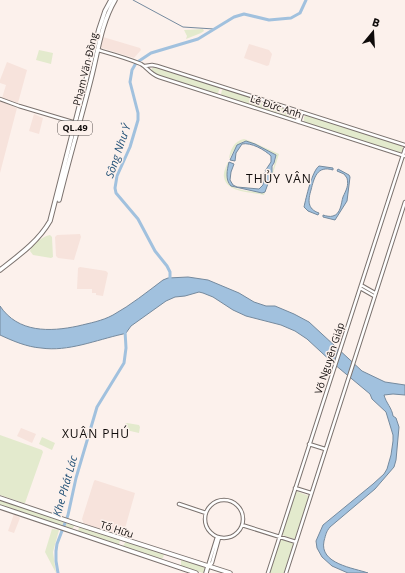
<svg xmlns="http://www.w3.org/2000/svg" width="405" height="573" viewBox="0 0 405 573" font-family="'Open Sans',sans-serif">
<style>
.built{fill:#f7e3dc}
.green{fill:#e3eacd}
.water{fill:#a1c1de;stroke:#758a9e}
.lines{fill:none;stroke-linecap:round;stroke-linejoin:round}
.stream{stroke:#758a9e;stroke-width:1}
.river{stroke:#a1c1de;stroke-width:3}
.minor-casing{stroke:#7b726e;stroke-width:4.5}
.major-casing{stroke:#7b726e;stroke-width:5.5}
.minor{stroke:#fff;stroke-width:2.5}
.major{stroke:#fff;stroke-width:3.5}
.labels{text-anchor:middle;stroke-width:3;stroke-linejoin:round;paint-order:stroke}
.shield{fill:#fcf1ec;stroke:#56504e;stroke-width:1}
.shield-label{font-size:9px;font-weight:bold;fill:#0f0b0a}
.street-label{font-size:10px;fill:#0f0b0a;stroke:#fcf1ec}
.water-label{font-size:11px;font-style:italic;fill:#1c4d74;stroke:#fcf1ec}
.quarter-label{font-size:12px;letter-spacing:1px;fill:#0f0b0a;stroke:#fcf1ec}
</style>
<rect width="100%" height="100%" fill="#fcf1ec"/>
<path class="built" d="M103,37l37,11 1,2 -7,8 -32,-10 -1,-1z
M249,44l20,6 3,4 -3,11 -2,1 -23,-8z
M7,62l20,8 -9,33 -16,-5 4,-13 -6,-2v-3z
M0,101l17,7 -17,65z
M34,114l9,4 -4,16 -10,-3z
M80,234l1,3 -7,23 -16,-2 -2,-2 -1,-19 2,-2z
M80,267l26,4 2,2 -5,23 -7,-1v-2h-4v-4h-15l1,-21z
M21,428l15,6 -4,9 -15,-7z
M95,480l40,13 -11,39 -5,2 -35,-10 -2,-5 12,-38z
M14,514l6,4 -6,15 -6,-2z"/>
<path class="green" d="M203,29l1,2 -3,2 -15,6 1,-3 -3,-6z
M39,50l14,3 -2,11 -15,-4z
M155,66l63,21 2,1 -2,5 -2,1 -61,-20 -4,-3 1,-3z
M224,89l70,22 1,2 -3,6 -70,-23 -1,-2 1,-4z
M306,115l95,30 2,3v3l-4,2 -95,-31v-5z
M244,139l6,2 29,13 -6,19h-1c1,-6 4,-12 4,-18l-30,-14 -4,1 -6,5 -7,12c1,-9 5,-18 15,-20z
M228,162h1l-2,7 1,14c7,8 23,8 34,10l3,-2 3,-10 3,-6 -7,20c-11,-3 -38,-2 -40,-18 -1,-5 2,-10 4,-15z
M50,235l2,2 1,20 -2,1 -18,-3 -3,-4c3,-7 13,-15 20,-16z
M127,423l12,2 1,2 -1,6 -13,-3 -1,-6z
M0,435l42,15 1,2 -18,51h-2l-23,-8z
M42,437l13,6 -3,7 -13,-6z
M296,491l13,5 -14,43h-1l-12,-4z
M0,499l73,25 1,2 -2,4 -72,-24z
M81,526l39,13 -1,6h-1l-40,-13 1,-5z
M52,529l7,1 -6,22 3,21 -11,-21z
M280,539l14,4 -10,30h-15z
M126,541l38,13 -1,4 -1,1 -37,-12 -2,-1z
M181,560l24,7v5l-2,1 -22,-7z"/>
<path class="water" d="M246,141l9,3 21,11 -2,8 -2,3v7l-7,-2 6,-9v-6c-6,-6 -20,-14 -29,-12l-6,9 -1,8 -5,-1 7,-15z
M229,162l5,2 -3,8 -1,8 3,5 4,2 22,2 4,-4 1,-12 7,2 -6,17 -3,1 -31,-7c-6,-6 -4,-16 -2,-24z
M319,166l14,2v2c-16,-5 -19,8 -22,20 -3,10 -4,19 8,23l-1,2 -10,-4 -4,-4c2,-9 8,-36 15,-41z
M338,169l11,6 1,2 -3,24 -12,19 -12,-3v-2c3,1 7,2 10,1 8,-2 8,-13 10,-19 3,-7 6,-11 4,-19l-3,-4 -7,-3z
M188,277l20,3 31,13 15,9 12,4h9l19,8 15,8 53,49 23,11 20,3v10l-12,-1 -9,1c2,8 8,13 9,21l3,2 3,9 -3,33 -2,7 -19,22 -45,38c-4,5 -4,7 -6,14 -5,23 30,27 44,32h-20l-16,-7 -10,-9 -5,-9 -1,-7 7,-16 50,-41 11,-10 3,-5 4,-14 2,-14v-6l-7,-23 -14,-13 -2,-5 -36,-30 -27,-25 -12,-8 -14,-6 -35,-9 -13,-6 -20,-13 -10,-4 -4,-1 -14,4 -10,1 -9,4 -35,25 -5,7 -3,1c-27,6 -55,18 -82,14 -14,-1 -28,-7 -41,-13v-29c18,27 50,26 78,20 12,-3 24,-5 35,-11 18,-10 34,-23 50,-35l5,-2z"/>
<g class="lines">
<path class="stream" d="M133,0l50,27 31,2"/>
<path class="river" d="M170,281v-9l-3,-6 -12,-15 -17,-32 -22,-26 -1,-5 2,-12 13,-29 8,-27v-7l-8,-31 2,-12 4,-7 15,-10 47,-14 36,-22 10,-3 25,6 22,-2 9,-5 6,-13
M58,573l-2,-12v-10l1,-7 11,-29 8,-37 21,-71 27,-44 2,-15 -1,-17"/>
<defs>
<path id="minor" d="M98,50c14,4 29,8 43,14 7,4 9,10 18,13l246,79
M145,66l7,-1 5,1 248,79
M0,99l19,7 57,17
M297,121l2,-9
M299,122l3,-9
M361,285l14,8
M360,288l14,8
M309,444l16,5
M295,488l16,5
M205 519a19 19 0 1 1 38 0a19 19 0 1 1-38 0Z
M179,504l27,9
M242,525l54,17
M208,566l9,-29
M209,566l3,-3 7,-25
M268,573l137,-424
M286,573l119,-371"/>
<path id="major" d="M59,200c10,-41 22,-81 32,-121 7,-27 10,-55 24,-79
M0,270c18,-14 38,-28 50,-49l49,-192 6,-18 6,-11
M0,498l77,26 153,49
M0,507l196,66
M206,573l2,-7"/>
</defs>
<use href="#minor" class="minor-casing"/>
<use href="#major" class="major-casing"/>
<use href="#minor" class="minor"/>
<use href="#major" class="major"/>
</g>
<g class="labels">
<rect class="shield" x="58" y="121" width="34" height="14" rx="3"/>
<g class="shield-label">
<text x="75" y="131">QL.49</text>
</g>
<g class="street-label">
<text transform="translate(85 69) rotate(-76)" y="4">Phạm Văn Đồng</text>
<text transform="translate(276 106) rotate(18)" y="4">Lê Đức Anh</text>
<text transform="translate(329 358) rotate(-72)" y="4">Võ Nguyên Giáp</text>
<text transform="translate(117 529) rotate(18)" y="4">Tố Hữu</text>
</g>
<g class="water-label">
<text transform="translate(118 151) rotate(-71)" y="4">Sông Như Ý</text>
<text transform="translate(65 486) rotate(-74)" y="4">Khe Phát Lác</text>
</g>
<g class="quarter-label">
<text x="279" y="183">THỦY VÂN</text>
<text x="96" y="438">XUÂN PHÚ</text>
</g>
</g>
<g transform="translate(373 32) rotate(18)" stroke="#fcf1ec" stroke-width="3" paint-order="stroke">
<path d="M0-3L7 15L0 10L-7 15Z" fill="#0f0b0a"/>
<text y="-6" font-size="11" font-weight="bold" text-anchor="middle" fill="#0f0b0a">B</text>
</g>
</svg>
